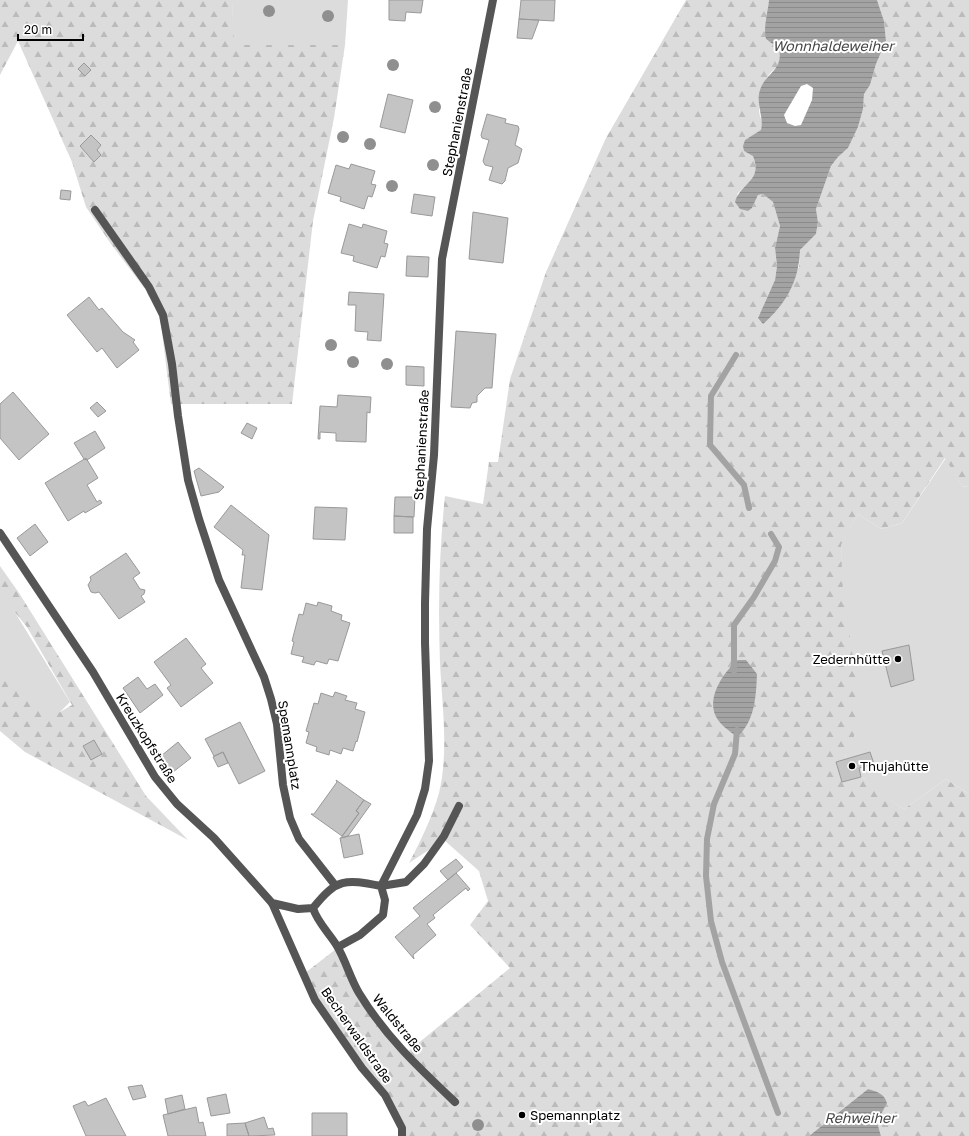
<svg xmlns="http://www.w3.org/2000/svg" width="969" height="1136" viewBox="0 0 969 1136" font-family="'Golos Text',sans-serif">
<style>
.grass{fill:#dcdcdc}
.forest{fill:url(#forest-firs)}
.water{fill:url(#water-rules);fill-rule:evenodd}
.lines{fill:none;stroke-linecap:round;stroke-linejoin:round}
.stream{stroke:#a3a3a3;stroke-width:6}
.building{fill:#c4c4c4;stroke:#999}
.service{stroke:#555;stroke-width:8}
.minor{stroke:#555;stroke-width:8}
.tree{fill:#8f8f8f}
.poi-dot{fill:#000;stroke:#fff;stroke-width:1.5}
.labels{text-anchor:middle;stroke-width:4;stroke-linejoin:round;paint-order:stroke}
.street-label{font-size:13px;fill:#000;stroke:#fff}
.poi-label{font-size:13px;fill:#000;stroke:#fff;text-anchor:start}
.water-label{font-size:14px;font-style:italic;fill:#444;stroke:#fff}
</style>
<defs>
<pattern id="forest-firs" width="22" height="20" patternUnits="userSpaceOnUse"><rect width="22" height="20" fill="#dcdcdc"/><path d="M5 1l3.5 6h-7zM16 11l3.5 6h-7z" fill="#bbb"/></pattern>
<pattern id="water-rules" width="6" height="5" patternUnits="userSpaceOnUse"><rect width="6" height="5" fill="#a3a3a3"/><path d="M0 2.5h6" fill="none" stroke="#8b8b8b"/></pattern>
</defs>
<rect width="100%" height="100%" fill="#fff"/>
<path class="grass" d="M232,0h116l-3,45h-112z
M946,458l16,28 7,1v307l-23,-15 -42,30 -29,-18 -12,-14 -9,5 -9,-28 -4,-210 17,-30 23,15 21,-6z
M0,588l70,114 -23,23 -47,-41z"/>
<path class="forest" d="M0,0h232l2,45h111l-11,73 -21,103 -21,183h-121l-11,-87 -15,-28 -34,-45 -25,-37 -14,-45 -54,-121 -18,34z
M686,0h83l-3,39 13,10c5,22 -5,15 -12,29 -2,5 -9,26 -8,31 0,10 5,10 2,22l-16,9 -1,11 9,4c8,20 -3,26 -16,39l15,14 6,-13 5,-1 10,8 7,24 -5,22 2,18 -2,14 -17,38 41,-51 1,-17 16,-16 2,-12 -2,-13 15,-43 7,-9 10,-9 10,-21 5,-18 1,-15 6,-9 6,-21 10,-23 -2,-20 -7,-21h92v487l-7,-1 -17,-28 -43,65 -21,6 -23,-15 -17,31 2,48 12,77 1,37 -3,43 -8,4 9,27 9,-4 13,14 28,18 42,-30 23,15v342h-88l-4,-14 10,-20 -19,-13 -59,47h-404l-41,-70 -47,-67 -12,-26 31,-24 10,22 59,83 105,-86 -40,-43 18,-24 -9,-30 -35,-31 -35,23c12,-23 23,-45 30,-70 10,-42 3,-88 1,-130 -2,-56 -1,-112 5,-167l38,8 6,-42h9l12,-83 36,-107 60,-134z
M0,566l19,27 127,203 42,44 -163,-88 -25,-21v-61l48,49 24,-14 -45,-78 -27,-33z"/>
<path class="water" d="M769,0h108l7,21 2,20 -10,23 -6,21 -6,9 -1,15 -5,18 -10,21 -10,9 -7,9 -15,43 2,13 -2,12 -16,16c-1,31 -14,54 -37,74l-5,-6 17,-38 2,-14 -2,-18 5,-22 -7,-24 -10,-8 -5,1 -6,13 -4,3 -8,-2 -5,-7c6,-20 28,-21 18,-46l-9,-5 -1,-5 2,-6 16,-10c3,-12 -4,-23 -2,-36 4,-21 25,-22 20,-45l-13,-10c-3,-11 2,-27 3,-39zM807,84l6,4 -1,12 -11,25 -6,1 -8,-3 -3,-8 17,-29z
M738,660h8l11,14c-1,23 -2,47 -20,63 -6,-5 -14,-10 -19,-17 -14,-19 5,-48 20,-60z
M868,1089c9,3 16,4 19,14l-10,19 4,14h-72z"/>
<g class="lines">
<path class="stream" d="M736,355l-25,41 -1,49 34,40 5,23
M734,671v-46l20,-28 21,-36 4,-14 -8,-13
M737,730l-2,24 -21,50 -7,35 -1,37 5,45 11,41 56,151"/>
</g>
<path class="building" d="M389,0h34l-2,13 -15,-1 -1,9 -16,-1z
M521,0h34l-1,21 -35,-2z
M519,19l20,1 -7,19 -15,-1z
M84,63l7,7 -6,6 -7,-7z
M388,94l25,6 -8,33 -25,-6z
M487,114l19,5 -1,4 13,3 1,3 -4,16 7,4 -4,14 -10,5 -3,13 -3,3 -13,-4 4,-13 -8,-2 -2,-4 6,-21 -7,-2 -1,-3z
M91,135l10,10 -4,5 4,5 -7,7 -14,-16z
M351,164l24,7 -4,13 5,1 -4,12 -4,-1 -4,13 -24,-8 1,-4 -13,-4 8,-28 13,4z
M61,190l10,1 -1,9 -10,-1z
M414,194l21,3 -3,19 -21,-3z
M473,212l35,6 -5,45 -34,-4z
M349,224l13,4 1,-4 24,7 -3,12 4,1 -3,13 -4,-1 -4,12 -24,-7 1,-5 -13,-3z
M407,256l22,1 -1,20 -22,-1z
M349,292l35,2 -3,47 -14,-1 1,-8 -13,-1 1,-26h-8z
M89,297l10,13 3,-2 21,24 12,8 -2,2 6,8 -22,18 -15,-20 -5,4 -30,-37z
M456,331l40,3 -4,54h-7l-8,8v6l-5,1 -2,5 -19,-1z
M406,366l18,1v19l-18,-1z
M13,392l36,42 -30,26 -19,-22v-34z
M338,395l33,2 -1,16 -3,-1 -1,30 -30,-1v-8l-16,-1v7h-2l2,-33 17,1z
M97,402l9,9 -8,6 -8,-9z
M247,423l10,5 -5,11 -11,-6z
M95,431l10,17 -18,12 -3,-1 -10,-16z
M86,458l12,20 -11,7 10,17 3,-2 2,3 -17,10 -1,-2 -16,10 -23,-38z
M199,468l25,19 -5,5 -18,4 -7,-25z
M395,497h20l-1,20 -20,-1z
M231,505l38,30 -7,55 -21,-2 4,-33h-3l1,-5 -29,-23z
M315,507l32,1 -2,32 -32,-1z
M394,516l19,1v16h-19z
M35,524l13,18 -18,14 -13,-18z
M126,553l14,20 -7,5 7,11 5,1 -1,4 -3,2 4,6 -26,17 -20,-27 -4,1 -4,-1 -3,-7 3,-5 -1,-3z
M318,602l14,4 -1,5 11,4 -1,5 9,3 -12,38 -9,-2 -2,5 -11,-3 -2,4 -12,-3 2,-5 -13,-3 3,-12 -2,-1 7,-27 4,1 3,-12 11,3z
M186,638l20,26 -5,4 12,15 -32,24 -14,-19 4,-3 -17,-23z
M909,645l5,35 -23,7 -9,-36z
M138,677l9,12 8,-5 8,11 -23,18 -17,-25z
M335,692l12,4 -2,4 12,3 -2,6 10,3 -8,30 -1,-1 -3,10 -10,-3 -2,6 -11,-4 -1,5 -13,-4 1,-4 -11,-4 3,-11 -3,-1 8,-28 4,1 3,-11 12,4z
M240,722l25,49 -26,13 -16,-32 -9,4 -9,-17z
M94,740l8,14 -11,6 -8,-14z
M178,742l13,16 -18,14 -12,-16z
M223,752l5,11 -10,4 -5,-10z
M870,752l4,12 -15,4 2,9 -19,5 -6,-20z
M336,780l28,20 -8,11 3,2 -17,23 -31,-22h3l23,-32z
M364,800l7,4 -23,32 -7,2 18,-25 -3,-2z
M359,834l4,20 -19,4 -4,-20z
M456,859l7,8 -15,13 -8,-9z
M456,873l14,16 -2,2 -2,-3 -33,27 2,3 -8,6 9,11 -23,20 1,4 -19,-22 25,-21 -7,-8z
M142,1085l4,12 -13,3 -5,-13z
M226,1094l4,19 -19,3 -4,-18z
M182,1095l3,14 -17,5 -3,-15z
M106,1098l20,38h-40l-13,-30 12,-5 3,5z
M196,1107l3,16 4,-1 3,14h-38l-5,-21z
M312,1113h35v23h-35z
M264,1117l4,12 5,-1 2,7 -26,1 -4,-13z
M245,1123l4,13h-22v-12z"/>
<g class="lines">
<path class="service" d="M95,210l54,77 14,28 9,49 6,52 10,64 11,39 20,61 45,97 7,22 6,25 6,61 7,33 9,21 36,46
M381,886l25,-4 18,-18 20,-28 15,-30"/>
<path class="minor" d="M0,533l93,139 62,105 22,27 37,34 58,65 43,97 47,68 23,27 17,33v8
M381,886l36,-71 8,-26 4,-28 -4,-118v-40l2,-74 7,-74 8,-196 51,-259
M272,903l26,6 15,-1
M313,908c4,14 17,26 24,38 9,15 13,32 22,47 27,44 59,74 96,109
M313,908c24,-30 32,-29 68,-22
M338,947l22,-12 23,-20 2,-15 -4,-14"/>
</g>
<g class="tree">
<circle cx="269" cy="11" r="6"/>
<circle cx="328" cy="16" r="6"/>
<circle cx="393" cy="65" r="6"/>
<circle cx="435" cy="107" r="6"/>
<circle cx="343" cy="137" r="6"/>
<circle cx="370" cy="144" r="6"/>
<circle cx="433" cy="165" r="6"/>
<circle cx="392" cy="186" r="6"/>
<circle cx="331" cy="345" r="6"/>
<circle cx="353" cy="362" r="6"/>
<circle cx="387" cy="364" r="6"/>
<circle cx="478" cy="1125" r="6"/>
</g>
<g class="poi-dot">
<circle cx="898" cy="659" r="4"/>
<circle cx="852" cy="766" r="4"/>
<circle cx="522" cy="1115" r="4"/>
</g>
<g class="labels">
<g class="street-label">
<text transform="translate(457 122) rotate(-79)" y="5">Stephanienstraße</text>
<text transform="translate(421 445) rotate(-87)" y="5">Stephanienstraße</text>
<text transform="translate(147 738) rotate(58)" y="5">Kreuzkopfstraße</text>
<text transform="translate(290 745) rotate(81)" y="5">Spemannplatz</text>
<text transform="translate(398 1023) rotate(51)" y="5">Waldstraße</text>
<text transform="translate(357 1035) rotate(55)" y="5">Becherwaldstraße</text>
</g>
<g class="poi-label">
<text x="890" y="664" text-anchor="end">Zedernhütte</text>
<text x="860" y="771">Thujahütte</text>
<text x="530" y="1120">Spemannplatz</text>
</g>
<g class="water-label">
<text x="833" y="51">Wonnhaldeweiher</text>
<text x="860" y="1123">Rehweiher</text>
</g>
</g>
<path d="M18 34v6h65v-6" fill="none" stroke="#000000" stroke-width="2"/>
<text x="24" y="34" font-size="12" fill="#000000" stroke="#ffffff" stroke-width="3" paint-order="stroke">20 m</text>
</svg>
